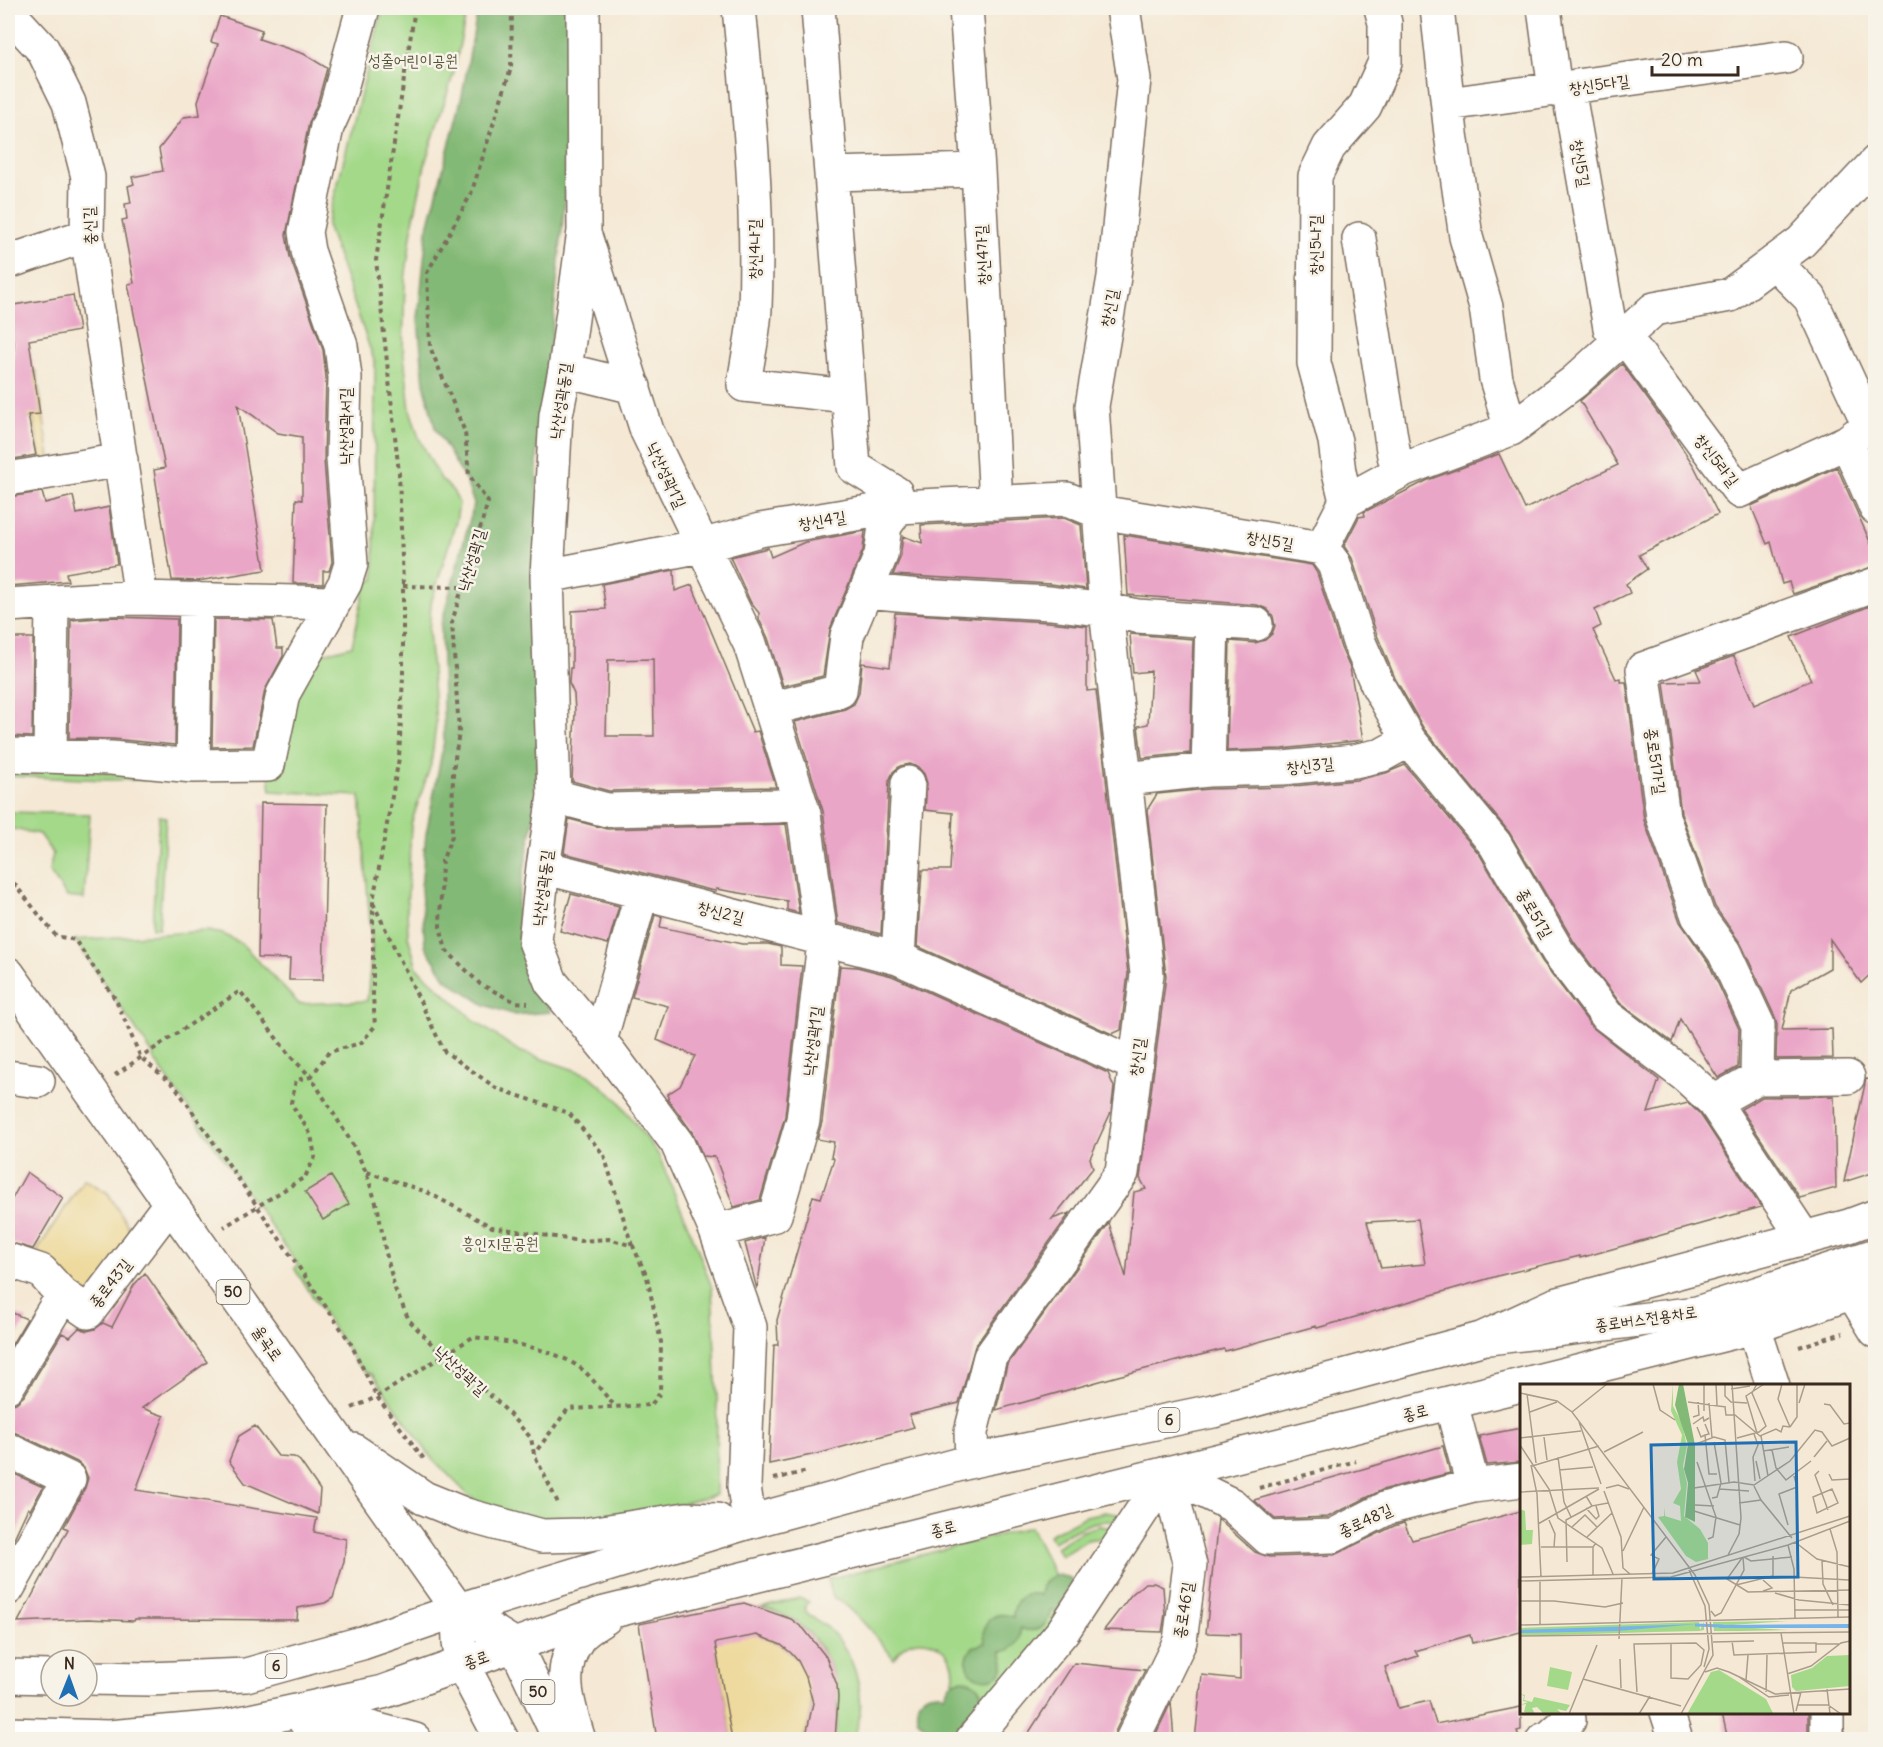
<svg xmlns="http://www.w3.org/2000/svg" width="1883" height="1747" viewBox="0 0 1883 1747" font-family="Delius,'Poor Story',sans-serif">
<style>
.green{fill:#a4d98a;stroke:#708254;stroke-width:1.5}
.forest{fill:#83b976;stroke:#5f724a;stroke-width:1.5}
.sand{fill:#eeda9e;stroke:#94825e;stroke-width:1.5}
.building{fill:#eaa6c7;fill-rule:evenodd}
.lines{fill:none;stroke-linecap:round;stroke-linejoin:round}
.minor-casing{stroke:#7c6d5e;stroke-width:36}
.major-casing{stroke:#7c6d5e;stroke-width:36}
.path{stroke:#7c6d5e;stroke-width:4;stroke-dasharray:4.5 4.5;stroke-linecap:butt}
.minor{stroke:#fff;stroke-width:33}
.major{stroke:#fff;stroke-width:33}
.labels{text-anchor:middle;stroke-width:5;stroke-linejoin:round;paint-order:stroke}
.shield{fill:#f7f3e8;stroke:#73665b;stroke-width:1.5}
.shield-label{font-size:15px;font-weight:bold;fill:#3b2a1e}
.park-label{font-size:16px;fill:#555639;stroke:#f7f3e8}
.street-label{font-size:16px;fill:#3b2a1e;stroke:#f7f3e8}
.inset-river{fill:none;stroke:#77b4e9;stroke-width:3}
.inset-road{fill:none;stroke:#ab9d8c;stroke-width:1.5}
.view{fill:#1f6fb2;fill-opacity:0.15;stroke:#1f6fb2;stroke-width:3}
.inset-edge{fill:none;stroke:#3b2a1e;stroke-width:3}
</style>
<rect width="100%" height="100%" fill="#f7f3e8"/>
<filter id="ink" filterUnits="userSpaceOnUse"><feTurbulence type="fractalNoise" baseFrequency=".0167" numOctaves="2"/><feDisplacementMap in="SourceGraphic" scale="12" xChannelSelector="R" yChannelSelector="G"/><feConvolveMatrix kernelMatrix="1 2 1 2 8 2 1 2 1" color-interpolation-filters="sRGB"/></filter>
<filter id="wash" filterUnits="userSpaceOnUse"><feTurbulence type="fractalNoise" baseFrequency=".008" numOctaves="4" result="noise"/><feDisplacementMap in="SourceGraphic" scale="24" xChannelSelector="R" yChannelSelector="G"/><feGaussianBlur stdDeviation="1.35" result="paint"/><feColorMatrix in="noise" values="0 0 0 0 0 0 0 0 0 0 0 0 0 0 0 0 0 1.4 0 .05"/><feComposite in="paint" operator="in"/></filter>
<g filter="url(#wash)">
<rect width="100%" height="100%" fill="#f5e9d5"/>
<path class="green" d="M383,8h80l2,11 -11,53 -28,88 -13,62 -8,58 -2,67 7,63 9,28 15,29 7,12 12,12 6,12 -3,18 -25,82 -2,29 7,92 -5,40 -20,60 -4,85 1,27 9,32 59,54 43,29 70,24 30,26 39,53 39,93 15,41 5,111 -1,96 -51,13 -112,19 -59,-14 -25,-17 -38,-39 -59,-83 -6,-2 -10,-9 -62,-95 4,-3 -145,-207 1,-2 -79,-116 132,-9 16,3 18,9 58,61 68,-3 5,-52 -12,-153 -89,-5 -3,-26 45,-109 39,-10 14,-65 8,-1 1,-217 -48,-138z
M8,765l171,14 -71,1 -100,-4z
M8,812l82,2 -6,85 -17,-2 -18,-26 4,-17 -14,-20 -31,-6z
M159,816l7,1 -7,111h-7z
M1104,1512l22,4c-17,10 -17,2 -33,7 -14,4 -27,12 -40,19l-4,-7 37,-19z
M1099,1526l14,2 -6,9 -20,3 -26,16 -5,-9 26,-16z
M1030,1527l44,87 -102,125 -35,-38c48,-36 -19,-88 -43,-42 -11,-14 -46,-58 -61,-61l-5,-19z
M799,1598l10,4 -4,3v6c7,8 18,12 26,20 27,28 38,73 22,108h-19c14,-54 -12,-121 -73,-131z"/>
<path class="forest" d="M478,8h95l-4,149 -17,176 -15,115 2,284 -5,85 -17,90 3,37 30,68 -35,3 -30,-10 -39,-26 -21,-33 -4,-58 5,-54 18,-93 -3,-116 33,-121 -8,-23 -31,-53 -11,-45 -6,-64 9,-88 35,-135z
M1058,1575l12,3 7,10 -19,24 -7,-2c-3,17 -15,25 -31,18 2,13 -5,22 -19,24 18,40 -56,32 -28,-5l13,-4c-7,-20 8,-34 27,-26 0,-17 11,-27 27,-22 1,-11 7,-18 18,-20z
M962,1679c27,3 26,35 1,38l9,7 3,15h-36v-9l-12,-2 -9,-8c-6,-18 8,-33 26,-25l6,-11z"/>
<path class="sand" d="M36,371l15,93 -9,2 -9,-48 -25,3 2,-48z
M84,1179l24,14 27,45 -50,64 -38,-33 -10,-18z
M725,1607l36,1v28c7,3 15,6 21,10 32,21 36,61 21,93h-71l-16,-89 -11,-6 25,-5z"/>
<g id="blocks">
<path class="building" d="M220,16l42,14 -3,9 45,15 23,14 -9,33 -9,22 -23,112 4,22 33,93 3,28 -2,82 8,102 -3,9h-6v13l-30,-1 3,-84 6,1v-63l-24,-4 -40,-28 27,165 -67,11 -26,-1 -18,-110 11,-2 -37,-184 6,-1 -12,-63 5,-1 -2,-15 6,-1 -3,-17 6,-2 -2,-7 31,-6 -4,-22 25,-32 16,-2 -2,-14 20,-57 -7,-2z
M73,295l6,36 -50,9 11,74 -12,1 8,40 -28,5v-48h2l4,-70 -6,1v-37z
M1622,364l51,70 21,32 24,48 -79,41 8,14 -21,15 4,9 -35,17 6,16 -8,4 23,49 5,-1v4h5l18,138 36,102 28,40 31,67 -1,38 -20,11 -38,-59 -8,23 -52,-39 -46,-61 -65,-110 -85,-103 -29,-51 -18,-43 -25,-77 -8,-12 15,-29 6,-1 -1,-4 64,-32 71,-26 26,55 93,-44 -38,-64z
M1837,467l38,86v13l-82,28 -4,-12 -7,2 -11,-42 -4,2 -16,-38z
M42,492l3,11 28,-7 4,18 32,-7 8,57 -51,9 2,8 -60,5v-89z
M1064,518l17,7 5,64 -35,-5 -158,-9 7,-17 3,-22 19,7 -1,-18z
M865,531l-2,19 -33,79 -7,47 -40,10 -15,-48 -9,-19v-6l-8,-10 -21,-46 38,-9 3,9 34,-15z
M1124,535l188,30 5,8 24,75 9,20 13,72 -81,9 -55,2 3,-110 25,2 10,-3 7,-6 3,-8 -2,-10 -6,-7 -10,-4 -129,-10z
M674,570l1,21 17,-6 61,147 5,-1 18,56 -167,4 -37,-10 3,-69 -1,-18 -5,-11 1,-15h2v-57l34,-2 -4,-25zM653,659l1,77h-48l2,-76z
M1875,604v366l-14,13 -31,-44v29l-39,22 -9,40 50,-1 1,29 -57,1 1,-34 -2,-8 -34,-73 -26,-37 -34,-94 -17,-131 37,-1 -5,-11 38,-14 20,49 57,-25 -20,-43z
M895,613l153,9 39,4v65l9,-1 32,284 -7,56 -9,4 -195,-88 5,-76h28l3,-57 -28,-3 2,-27 -3,-9 -6,-7 -8,-3 -10,2 -7,6 -4,9 -8,153 -43,-11 -15,-112 -28,-89 50,-13 9,-5 5,-11 3,-30 28,4z
M112,617l65,2 -2,126 -62,-6 -44,-1 2,-118z
M214,619l59,1 4,28h6v8l-18,34 -12,56 -41,1z
M1130,634l63,5 -3,114 -48,5 -4,-32 10,-2 3,-53 -18,2z
M8,638h25l-1,99 -24,-1z
M1405,765l75,90 62,106 50,66 67,53 -11,33 40,-10 12,11 61,93 -181,51v-2l-79,19 -184,53 -1,-2 -91,25 -1,-2 -106,27 -122,34 11,-45 102,-142 17,54 8,-85 12,-3 -6,-11 26,-202 -19,-166 10,-16 52,-5 75,-2 72,-7 30,-7zM1418,1219l7,45 -44,4 -14,-46z
M261,803l66,1 -4,176h-34l1,-21 -32,-1z
M569,819l38,10 179,-5 13,89 -12,-3v-9l-71,-12v2l-6,-1 -146,-37z
M571,894l48,12 -11,38 -48,-13z
M655,915l7,2 -2,10 82,17h26l13,3v18l21,1 -17,150 -25,84 -26,7 -19,-50 -12,-1 -11,-24 -24,-33v-5l12,-8 15,-30 -38,-16 11,-34 -36,-9z
M840,966l17,1 35,9 216,97 6,14 -3,25 -21,46 3,10 -41,51 18,-6 -95,133 -16,57 -50,12 5,12 -93,26 -52,11 5,-119h4l-1,-25 36,-124 8,2 13,-39 -3,-2 3,-15 -17,-3 5,-17z
M1866,1079l9,1v92l-31,10z
M1834,1096l2,92 -36,10 -59,-89 21,-12z
M27,1172l36,26 -30,51 -25,-7v-36z
M331,1176l18,28 -26,16 -18,-28z
M765,1237l-8,52 -12,-46z
M145,1273l62,89 -65,46 22,8 -28,74 181,28 -3,14 32,7 -2,22 -11,37 -8,5 -27,5 -1,12 -134,-1h-28l-1,2 -46,-2 -70,3 50,-93 -4,-2 21,-39 3,-10 -4,-10 -7,-6 -61,-29 -8,-2v-26l8,-2 8,-7 38,-63 8,4 9,-9 8,3 8,-2 8,-6 9,4 22,-42z
M8,1311l19,8 -19,32z
M255,1426l23,30 16,1 6,4 20,29 -2,24 -73,-31 -16,-22 10,-25z
M1521,1428v34l-34,3 -8,-29z
M1443,1446l7,27 -68,17 -54,27 -53,2 -21,-19z
M8,1471l35,16 -13,23 -2,-2 -20,43z
M1521,1511v121l-49,11 -2,-8 -55,16 3,5 -33,11 13,41 31,-7 7,23 85,-17v23l-4,1 2,9h-324l7,-65 38,4v-45l-34,-1 12,-114 37,33 14,5 65,-2 60,-29 10,-3 8,17z
M1145,1583h9l9,4 2,27 -3,18 -58,-2 27,-35z
M744,1603l47,16 13,10 22,28 11,28 1,13 -3,42h-30l8,-37 -7,-26 -8,-16 -7,-8 -10,-8 -24,-10 -42,8 17,97h-75l-18,-116z
M1074,1663l71,7 -30,62 -1,8h-90z
M1171,1702l3,38h-21z
M1722,1713h86v27h-80z"/>
</g>
</g>
<g filter="url(#ink)">
<use href="#blocks" fill-opacity="0" stroke="#7c6d5e" stroke-width="1.5"/>
<g class="lines">
<defs>
<path id="minor" d="M583,8l1,223 -19,139 -9,45 -9,161 7,220 -11,71 -8,74 16,41 59,71 67,90 39,88 34,96 -6,159 5,36
M739,8c10,99 20,200 16,300 -1,26 -8,52 -11,77l104,11
M966,8l12,162 18,333
M1437,8l14,126 15,103 20,70 10,72 15,50
M1544,8l11,82
M8,12l35,38 26,53 19,74 -1,58 54,363 -40,1 -93,6
M1568,88l42,240 15,9 114,154 108,-49 29,-22
M1448,104l338,-47
M831,174l147,-4
M586,239l61,192 103,213 54,170 19,137 -20,169 -28,95 -59,16
M1359,239l35,217 11,13
M8,262l79,-27
M1774,262l36,36 59,127
M565,370l69,17
M1847,442l29,66
M8,479l113,-19
M1346,501l-7,-29 -4,-31 -21,-78 1,-187 14,-29 36,-41 20,-44v-39l-4,-15
M1322,548l12,16 25,78 19,44 31,54 86,104 63,108 49,64 80,61 27,25 90,136
M547,576l154,-30 59,-16 138,-23 169,-8 32,13 223,36 24,-47 59,-32 106,-40 63,-47 80,-73 76,-14 71,-53 75,-80
M866,591l54,5 130,7 56,7 31,6 119,8
M141,598l191,5
M771,709l69,-18 7,-55 34,-81 4,-29 13,-19 -2,-14 -42,-26 -36,-459
M8,755l103,3 82,8 75,-1 15,-71 62,-111 6,-19 -8,-105 2,-82 -4,-31 -33,-95 -3,-19 22,-105 9,-20 27,-99
M50,756l2,-154
M193,766l3,-167
M1208,770l4,-149
M1125,779l83,-9 75,-2 71,-7 28,-6 27,-15
M554,796l53,14 170,-4 23,-2
M543,867l355,91 238,107
M898,958l10,-175
M600,1041l42,-149
M8,1077l30,4
M1757,1078l1,-53 -34,-73 -26,-36 -35,-99 -20,-148 233,-85
M1714,1102l43,-24 91,-1
M8,1260l33,11 22,24
M1852,1292l24,39
M1754,1327l19,59
M1489,1338l208,-25 179,-58
M8,1386l55,-91 25,17 82,-108
M1451,1403l22,83
M8,1450l61,29 -61,109
M972,1461l-1,-29 19,-75 132,-184 25,-199 -41,-364 -14,-204 22,-129 20,-198 -11,-71
M1167,1473l65,32 36,33 65,-2 54,-28 86,-22 49,-6
M1667,1712l9,28
M972,1740l91,-109 104,-158
M1132,1740l48,-99 10,-76 -23,-92
M1543,1740l7,-3 19,-17 -1,-8
M1827,1740v-28"/>
<path id="major" d="M8,974l450,636 57,35 45,95
M353,1450l71,48 42,17 76,21 41,-1 103,-16 31,1
M458,1610l1,32 3,22 40,76
M8,1676l43,1
M87,1678l62,1 97,-4 116,-32 96,-33 291,-88 223,-61 241,-50 268,-72 74,-34 294,-79 27,-10
M305,1721l28,-3 82,22
M8,1734l101,3 113,-10 161,-35 218,-78 1153,-287 122,-43
M579,1740c-11,-35 -23,-69 -1,-101 6,-9 18,-15 27,-21"/>
</defs>
<use href="#minor" class="minor-casing"/>
<use href="#major" class="major-casing"/>
<path class="path" d="M415,8l-39,252 23,213 4,113v90l-4,82 -26,143v95l2,30 -14,17 -32,9 -18,25 42,68 13,27 12,37 7,40 10,40 14,31 33,35 58,49 31,34 3,16 25,51
M512,8l-1,60 -40,126 -44,79 3,74 35,85 4,43 19,27 -36,120 7,110 -6,39 -1,65 -10,25 -2,66 6,23 34,34 35,18 13,1
M403,586l60,1
M8,876l48,60 19,4 41,60 25,58 34,28 175,256 27,55 47,62
M373,903l71,148 52,37 73,25 35,42 28,91
M115,1075l125,-84 51,66 20,20 -15,3 -5,23 20,32 4,22 -10,20 -81,50
M367,1172l60,20 65,35 88,14 29,-2 24,7 14,31 14,65 -1,51 -9,12 -83,4 -34,45
M1799,1347l44,-14
M352,1408l25,-11 96,-60c31,4 85,12 110,33 11,10 21,24 31,35
M774,1479l34,-8
M1259,1488l97,-27"/>
<use href="#minor" class="minor"/>
<use href="#major" class="major"/>
</g>
</g>
<g class="labels">
<g class="shield">
<rect x="216.5" y="1280" width="33" height="24" rx="4.5"/>
<rect x="1158.5" y="1408" width="21" height="24" rx="4.5"/>
<rect x="265.5" y="1654" width="21" height="24" rx="4.5"/>
<rect x="521.5" y="1680" width="33" height="24" rx="4.5"/>
</g>
<g class="shield-label">
<text x="233" y="1297">50</text>
<text x="1169" y="1425">6</text>
<text x="276" y="1671">6</text>
<text x="538" y="1697">50</text>
</g>
<g class="park-label">
<text x="413" y="66">성줄어린이공원</text>
<text x="500" y="1249">흥인지문공원</text>
</g>
<g class="street-label">
<text transform="translate(1599 84) rotate(-8)" y="6">창신5다길</text>
<text transform="translate(1581 163) rotate(80)" y="6">창신5길</text>
<text transform="translate(89 226) rotate(-92)" y="6">충신길</text>
<text transform="translate(1315 245) rotate(-90)" y="6">창신5나길</text>
<text transform="translate(754 249) rotate(-90)" y="6">창신4나길</text>
<text transform="translate(982 255) rotate(-93)" y="6">창신4가길</text>
<text transform="translate(1109 308) rotate(-80)" y="6">창신길</text>
<text transform="translate(560 401) rotate(-82)" y="6">낙산성곽동길</text>
<text transform="translate(345 426) rotate(-90)" y="6">낙산성곽서길</text>
<text transform="translate(1717 460) rotate(52)" y="6">창신5라길</text>
<text transform="translate(667 475) rotate(65)" y="6">낙산성곽1길</text>
<text transform="translate(822 520) rotate(-10)" y="6">창신4길</text>
<text transform="translate(1270 540) rotate(9)" y="6">창신5길</text>
<text transform="translate(471 560) rotate(-74)" y="6">낙산성곽길</text>
<text transform="translate(1656 761) rotate(82)" y="6">종로51가길</text>
<text transform="translate(1310 765) rotate(-6)" y="6">창신3길</text>
<text transform="translate(542 888) rotate(-83)" y="6">낙산성곽동길</text>
<text transform="translate(721 912) rotate(14)" y="6">창신2길</text>
<text transform="translate(1535 913) rotate(60)" y="6">종로51길</text>
<text transform="translate(812 1041) rotate(-83)" y="6">낙산성곽1길</text>
<text transform="translate(1137 1057) rotate(-83)" y="6">창신길</text>
<text transform="translate(110 1283) rotate(-52)" y="6">종로43길</text>
<text transform="translate(1646 1318) rotate(-8)" y="6">종로버스전용차로</text>
<text transform="translate(268 1343) rotate(55)" y="6">율곡로</text>
<text transform="translate(461 1370) rotate(42)" y="6">낙산성곽길</text>
<text transform="translate(1415 1412) rotate(-14)" y="6">종로</text>
<text transform="translate(1365 1520) rotate(-25)" y="6">종로48길</text>
<text transform="translate(943 1528) rotate(-14)" y="6">종로</text>
<text transform="translate(1183 1610) rotate(-81)" y="6">종로46길</text>
<text transform="translate(476 1659) rotate(-20)" y="6">종로</text>
</g>
</g>
<g transform="translate(1520 1384)">
<rect width="330" height="330" fill="#f5e9d5"/>
<path d="M153,0v22l9,17 5,23 -4,20 4,17 -3,33 16,13 8,14v16l-12,3 -10,-6 -28,-39 6,-1 1,-9v9l16,5 -1,-15 -7,-3 8,-14 -4,-27 5,-27 -11,-24zM0,125l5,2 1,19h7l-1,14 -12,1zM268,237l-69,5 69,4 -48,1h-26l-1,-9zM179,238l1,8 4,-8v8l-5,1 -45,1 -134,4v-8zM330,271v31l-54,5 -4,-4 -1,-12 21,-7 15,-12zM30,283l22,5 -4,18 -21,-4zM199,286l47,29 7,14 -86,1 24,-42zM0,310l5,1 -1,5 8,2 2,-5 36,8 -4,6 -9,-2 5,5h-18l-7,-7 -5,1 3,6h-6l-5,-2 2,-8 -6,1 8,-3 -5,-1 1,-5z" fill="#a4d98a"/>
<path d="M159,0h4l12,61v77l-10,-5 3,-34 -4,-14 4,-25 -13,-39z" fill="#83b976"/>
<path d="M178,240l-81,7 -97,2v-3zM330,240v4h-131v-3z" fill="#77b4e9"/>
<path class="inset-river" d="M175,241l28,1"/>
<path class="inset-road" d="M133,0l7,26 15,10M196,0l1,21M205,0v12l6,6 16,1M262,0l-4,15 12,28M211,5l19,-3M0,9l37,8 15,11 123,163 14,30 4,50 -32,59M7,10l9,69M168,18l38,5M189,19l3,35M279,19l6,-19M304,20l6,1 14,19 6,-1M205,23l1,8h9l25,21 16,-7 5,3 2,-6 7,1M184,27v-27M10,28l27,-10M52,28l35,-28M173,33l6,-2 -1,-13M59,38l22,62M173,40l10,-7 1,4 5,-3M177,43l4,10 4,-2 4,-1 -4,-10M270,43l7,-10v-33M237,49l-11,-37 18,-12M234,50l4,11 -5,12 2,24M185,51l4,39h8M241,52l7,40M24,53l3,23M0,54l61,-7M217,54l22,-6 7,-6 -14,-33 5,-9M176,60l18,-7 11,3 4,42M0,61l29,44 9,29 44,30 11,26M252,66l4,18 10,12 25,-19M243,67l26,-4M84,68l39,-20M38,73l6,45 7,15M294,73l13,-16M236,77l4,18M177,78l19,55 -3,20 -5,2M11,81l6,29 4,83M12,82l67,-20M39,86l34,-3M299,87l-4,4 13,35M309,90l3,6 18,-1M234,102l7,14 31,38M86,104l12,-3 11,4M174,104l40,-6 20,3 36,-24 25,-31 7,2 10,14 18,-8M199,105l30,2M312,105l6,14 -21,10 -4,-16zM84,107l17,46 2,31 7,6M0,108l79,-4M66,112l6,10 16,-3M192,114l5,-1 4,-14 -7,-41M219,119l22,-3M175,121l19,1M66,124l10,11 3,-3 -3,-10M174,127l46,14M29,136l6,14 -1,13M18,140l61,-35M268,141l-9,-31 18,-7 -3,-11M52,143l13,-12 12,12M310,145l7,23 1,65M67,153l25,-24M275,158l22,17 33,8M268,161l6,24 1,50M21,163h52l3,-4M73,163v28M103,167l21,-44M208,171l11,-21 2,-16 -9,-134M224,173l7,4 41,-4M222,174l-15,21 21,13 102,-2M302,176l1,24 10,21M47,178l-1,-42 26,-14M169,186l16,36 4,43 -5,18M132,190l7,-15 -8,-4 15,-18M0,193l153,-4 177,-57M274,193l55,3M0,197l151,-4 117,-32 62,-24M20,197v44M216,201l37,-9v-20M243,207l9,-3 -9,-8M255,209l24,7 51,5M0,217h34l51,6 18,-4M274,226h56M191,227l4,5 6,-3 23,-43 -1,-13M0,241l330,-8M261,249l13,81M0,252l330,-4M99,255l3,-61M212,257l2,14 82,-3v-9h-33M193,258l41,-1M296,260h23M100,275l1,29M185,288l12,-4 12,4M209,288l46,22 75,-5M267,290l24,-8 30,-23 9,-2M219,293l30,20 20,-2M63,295l98,27M226,296l2,-25M307,305l3,25M117,308l-3,-48 62,-1 8,7 -3,15 -13,14 -17,-1v-34M246,308l1,-37M277,321h31l13,9M276,327l5,-19M49,330l28,-69M119,330l11,-18"/>
<path class="view" d="M276,58l2,135 -144,2 -3,-134z"/>
<rect width="330" height="330" class="inset-edge"/>
</g>
<rect width="1883" height="1747" fill="none" stroke="#f7f3e8" stroke-width="30"/>
<g transform="translate(69 1678) rotate(1)"><circle r="28" fill="#f7f3e8" stroke="#aca397" stroke-width="1.5"/>
<path d="M0-4.5L10 22L0 15L-10 22Z" fill="#1f6fb2"/>
<text y="-9" font-size="16" font-weight="bold" text-anchor="middle" fill="#3b2a1e">N</text>
</g>
<path d="M1652 66v9h86v-9" fill="none" stroke="#3b2a1e" stroke-width="3"/>
<text x="1661" y="66" font-size="18" fill="#3b2a1e" stroke="#f7f3e8" stroke-width="4.5" paint-order="stroke">20 m</text>
</svg>
